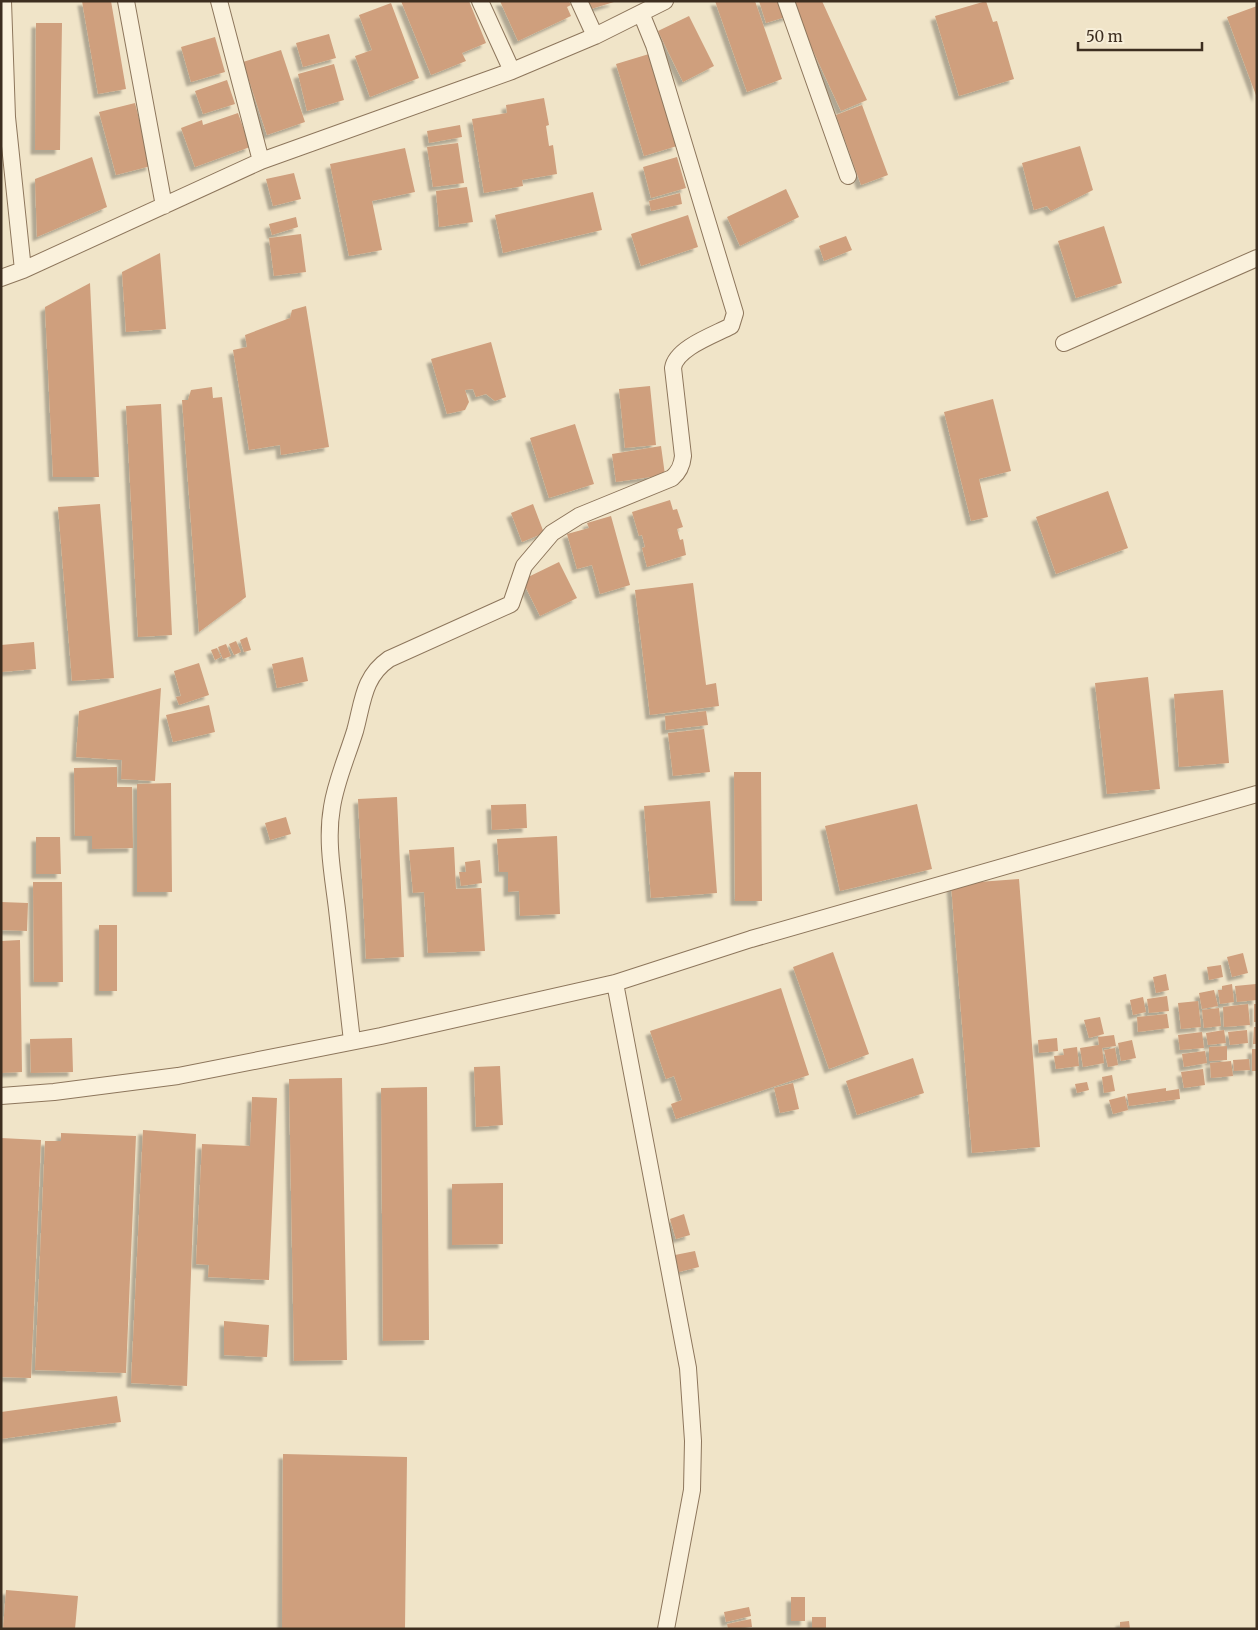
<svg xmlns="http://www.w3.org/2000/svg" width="1258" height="1630" viewBox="0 0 1258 1630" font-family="Merriweather,serif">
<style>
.building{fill:#cf9f7d;filter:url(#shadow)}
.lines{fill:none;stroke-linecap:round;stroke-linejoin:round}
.minor-casing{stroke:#8d765c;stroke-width:18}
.minor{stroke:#faf1dc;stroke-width:16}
</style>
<defs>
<filter id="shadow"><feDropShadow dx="-4.5" dy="4.5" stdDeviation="1" flood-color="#0004"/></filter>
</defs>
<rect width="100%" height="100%" fill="#f0e4c8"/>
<path class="building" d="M82,1h29l15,88 -28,5z
M401,1h68l17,42 -24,10 4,8 -35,14z
M500,1h69l2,4 -4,2 4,9 -53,25z
M588,1h26v1l-23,7z
M715,1h40l27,78 -35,13z
M759,1h24l6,15 -23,7z
M790,1h32l45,99 -26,11z
M986,1l7,21 4,-1 17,58 -55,17 -24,-80z
M391,3l28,75 -49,19 -15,-41 17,-6 -13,-35z
M1257,6v92l-30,-81z
M689,16l25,50 -31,16 -25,-51z
M36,23h26l-2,127h-25z
M329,34l7,24 -33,9 -7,-24z
M215,37l10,35 -34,10 -10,-35z
M281,50l24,72 -38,13 -24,-73z
M649,54l28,92 -33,10 -28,-92z
M334,64l10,36 -37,11 -9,-37z
M227,80l8,24 -32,10 -8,-23z
M544,98l5,27 -3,1 3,20 4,-1 4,29 -35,6 1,6 -39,7 -12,-74 35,-6 -1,-8z
M135,103l16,63 -35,9 -17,-63z
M862,105l26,70 -27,10 -25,-70z
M238,113l12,34 -55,20 -14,-39 21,-8 1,5z
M460,125l2,12 -33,6 -2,-12z
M458,143l6,40 -31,4 -6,-40z
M1080,146l13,44 -42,21 -4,-5 -13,4 -12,-47z
M405,148l10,44 -43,9 10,49 -33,6 -19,-92z
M92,157l15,50 -70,30 -2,-58z
M677,157l9,31 -35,10 -8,-31z
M294,173l7,26 -28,7 -7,-27z
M467,187l6,35 -34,5 -3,-36z
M786,189l13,28 -59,29 -13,-29z
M593,192l9,38 -99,23 -8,-38z
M680,193l2,11 -31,7 -2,-10z
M688,215l10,32 -57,19 -10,-32z
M296,217l2,10 -26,8 -3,-11z
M1104,226l18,57 -46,15 -18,-57z
M301,234l5,38 -32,4 -5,-38z
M846,236l6,14 -28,11 -5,-15z
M160,253l6,76 -40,3 -4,-60z
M90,283l9,194h-46l-8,-170z
M306,306l23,141 -48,8 -1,-10 -31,5 -16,-100 14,-3 -2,-12 45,-17 2,-8z
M491,342l15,55 -11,4 -9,-7 -10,3 -3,-8 -8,1 4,12 -4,8 -18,4 -16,-55z
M650,386l6,59 -31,3 -6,-59z
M212,387l1,11 9,-1 24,200 -47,35 -17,-232h6l3,-10z
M993,399l18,72 -32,8 9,38 -17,4 -27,-109z
M161,404l11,231 -34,2 -12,-231z
M575,424l19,60 -45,14 -19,-60z
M661,446l4,29 -49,7 -4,-28z
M1108,491l20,57 -72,26 -20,-57z
M670,500l3,10 4,-1 6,18 -6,2 3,11 3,-1 3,16 -39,12 -5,-19 3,-1 -3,-12 -3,1 -7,-24z
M100,504l14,174 -42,3 -14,-174z
M533,504l11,29 -22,9 -11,-29z
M611,516l19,69 -30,9 -8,-29 -15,4 -10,-35 22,-6 -2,-5z
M559,562l18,36 -37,18 -18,-36z
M693,583l13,102 10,-2 3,23 -69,9 -15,-125z
M247,637l4,13 -7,2 -4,-12z
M236,641l5,11 -7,3 -5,-11z
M34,642l2,27 -35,3v-27z
M226,644l5,12 -8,3 -5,-12z
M217,648l4,9 -6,3 -4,-10z
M303,657l5,24 -31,7 -5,-24z
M199,663l10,32 -30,10 -3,-8 5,-1 -7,-25z
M1148,677l12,112 -53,5 -12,-111z
M161,688l-6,93 -34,-2 1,-19 -46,-3 3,-46z
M1223,690l6,73 -50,4 -5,-73z
M209,705l6,27 -42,10 -7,-27z
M706,711l2,14 -42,5 -1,-14z
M704,729l6,43 -37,4 -5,-43z
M117,767v20h15l1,61 -41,1v-13h-17l-1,-68z
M734,772h27l1,129h-27z
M171,783l1,109h-35v-108z
M397,797l7,160 -38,2 -8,-160z
M710,801l7,92 -66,5 -7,-92z
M526,804l1,24 -35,2 -1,-25z
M917,804l15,65 -92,22 -15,-65z
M286,817l5,17 -21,6 -5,-17z
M557,836l3,78 -40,2 -1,-25 -11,1v-20h-9l-2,-33z
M36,837h24l1,37h-25z
M454,847l2,42 25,-1 4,63 -57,2 -4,-61 -11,1 -4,-43z
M480,860l2,23 -21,3 -2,-14h7l-1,-10z
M1019,879l21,268 -68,6 -21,-269z
M33,882h29l1,100h-29z
M1,902l27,1 -1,28 -26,-1z
M99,925h18v66h-18z
M20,940l2,132 -21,1v-132z
M833,952l36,102 -40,15 -36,-102z
M1243,953l5,20 -16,4 -5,-20z
M1221,965l2,12 -14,3 -2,-13z
M1166,974l3,16 -13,3 -3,-16z
M1232,984l2,18 -14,2 -2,-14h4v-4z
M1256,984l1,16 -20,2 -2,-16z
M781,988l28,87 -133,44 -5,-15 11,-4 -8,-24 -8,3 -16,-48z
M1214,990l4,16 -16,3 -3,-16z
M1167,996l2,15 -20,2 -2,-14z
M1143,997l3,15 -13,3 -3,-15z
M1198,1001l3,26 -20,2 -3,-26z
M1248,1004l2,21 -26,2 -1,-20z
M1254,1004h3v18h-3z
M1219,1008l2,18 -17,2 -2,-18z
M1167,1014l2,14 -31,4 -1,-15z
M1100,1017l4,17 -15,4 -5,-18z
M1254,1027h3v17h-4z
M1224,1030l2,13 -18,2 -2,-12z
M1247,1030l1,13 -18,2 -2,-13z
M1202,1032l2,16 -24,2 -2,-15z
M1114,1035l2,11 -14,2 2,15 -21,4 -3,-19 19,-3 -1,-8z
M72,1038l1,34 -42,1 -1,-34z
M1057,1038l1,13 -19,2 -1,-13z
M1132,1040l4,18 -15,3 -3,-18z
M1227,1046v14l-18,1v-14z
M1077,1047l2,19 -23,3 -2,-13 10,-1 -1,-6z
M1115,1048l3,17 -10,2 -4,-17z
M1252,1049h5v22h-5z
M1205,1051l2,12 -23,4 -2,-13z
M913,1058l11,35 -67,22 -11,-34z
M1249,1059l1,11 -16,1 -1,-11z
M1231,1061l2,15 -22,2 -1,-15z
M500,1066l3,59 -27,2 -2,-60z
M1203,1069l2,16 -21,3 -3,-16z
M1112,1075l3,16 -11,2 -2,-16z
M342,1078l5,282 -53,1 -5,-282z
M1087,1082l2,8 -12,3 -2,-9z
M793,1083l6,26 -19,4 -6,-25z
M427,1087l2,253 -46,1 -2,-253z
M1166,1088v3l13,-2 1,10 -51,7 -2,-12z
M1125,1096l3,14 -15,4 -4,-14z
M252,1097l25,1 -8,182 -61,-3 1,-12 -13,-1 6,-120 48,2z
M143,1130l53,4 -9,252 -56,-3z
M61,1133l75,3 -10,237 -91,-3 10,-229h16z
M1,1138l40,2 -10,238 -30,-1z
M503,1183v61l-51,1v-61z
M684,1214l6,21 -14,4 -6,-20z
M695,1251l4,16 -20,5 -4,-17z
M224,1321l45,4 -2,32 -43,-2z
M117,1396l4,26 -120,17v-27z
M283,1454l124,3 -2,172h-123z
M6,1590l72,6 -3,33h-72z
M791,1597h14v24h-14z
M749,1607l2,9 -25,6 -2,-10z
M812,1617h14v12h-14z
M751,1619l1,8 -24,2 -1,-5z
M1129,1621l1,8h-10v-7z"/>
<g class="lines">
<defs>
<path id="minor" d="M3,1l4,116 16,153
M126,1l38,205
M219,1l42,160
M480,1l32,70
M579,1l16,35
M786,1l62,175
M1,278l22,-8 238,-109 251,-90 83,-35 70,-35
M1064,343l193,-85
M615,983l73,385 5,73 -1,49 -26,139
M352,1041c-5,-44 -10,-88 -15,-132 -4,-33 -11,-68 -5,-102 4,-26 15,-50 23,-76 8,-29 8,-54 34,-72l122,-55 13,-38 28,-33 27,-17 93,-38c7,-6 10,-12 11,-22l-10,-88c3,-20 41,-33 58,-42l4,-13 -81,-268 -13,-32
M1,1096l53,-4 124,-16 203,-40 234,-53 136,-44 506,-145"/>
</defs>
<use href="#minor" class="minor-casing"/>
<use href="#minor" class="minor"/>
</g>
<rect width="1258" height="1630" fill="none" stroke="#3d2e20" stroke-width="5"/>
<path d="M1078 42v8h124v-8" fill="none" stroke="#3d2e20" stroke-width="2.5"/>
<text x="1086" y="42" font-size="15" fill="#3d2e20" stroke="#f7eed8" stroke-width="4" paint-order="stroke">50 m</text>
</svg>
